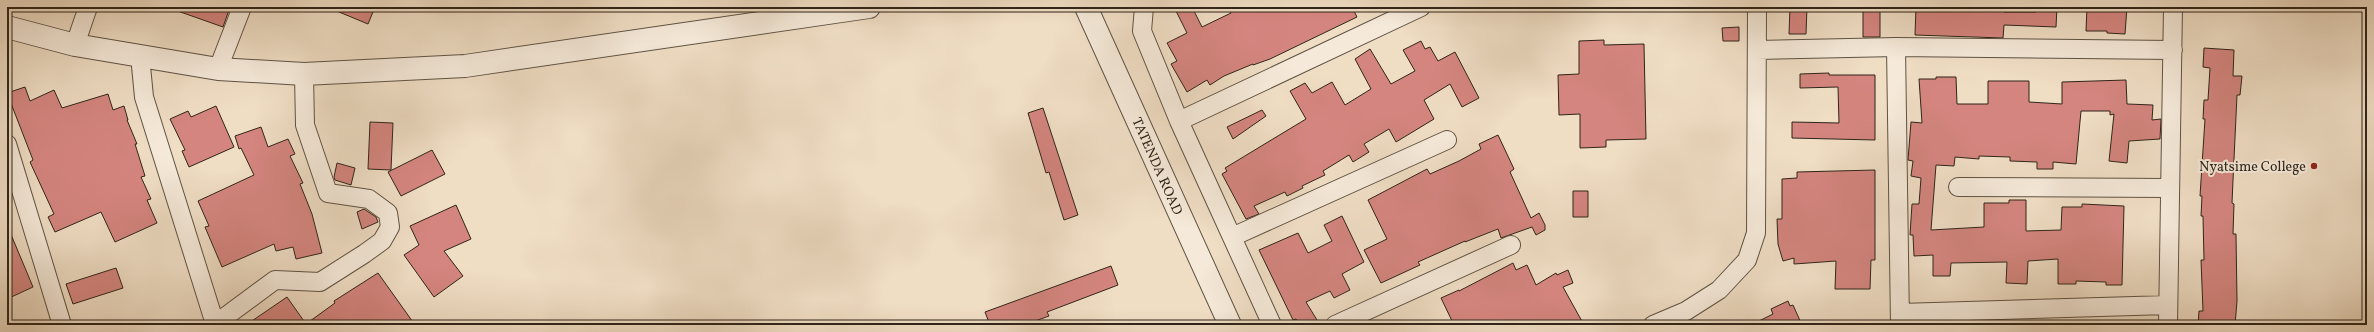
<svg xmlns="http://www.w3.org/2000/svg" width="2374" height="332" viewBox="0 0 2374 332" font-family="Vollkorn,serif">
<style>
.building{fill:#d4857f;stroke:#2f2519}
.lines{fill:none;stroke-linecap:round;stroke-linejoin:round}
.minor-casing{stroke:#5f5344;stroke-width:20}
.tertiary-casing{stroke:#5f5344;stroke-width:24}
.minor{stroke:#f5e9d9;stroke-width:18}
.tertiary{stroke:#f5e9d9;stroke-width:22}
.poi-dot{fill:#8f2418;stroke:#f5e9d9;stroke-width:1.5}
.labels{text-anchor:middle;stroke-width:4;stroke-linejoin:round;paint-order:stroke}
.street-label{font-size:14px;fill:#2f2519;stroke:#f5e9d9}
.poi-label{font-size:14px;fill:#2f2519;stroke:#f5e9d9;text-anchor:end}
</style>
<rect width="100%" height="100%" fill="#efddc4"/>
<filter id="stains"><feTurbulence type="fractalNoise" baseFrequency=".005" numOctaves="4"/><feColorMatrix values="0 0 0 0 .2 0 0 0 0 .09 0 0 0 0 .02 0 0 0 .5 -.17"/></filter>
<radialGradient id="worn" r=".72"><stop offset=".6" stop-color="#630" stop-opacity="0"/><stop offset="1" stop-color="#630" stop-opacity=".3"/></radialGradient>
<path class="building" d="M172,7h58l-7,20 -51,-18z
M327,7h48l-7,17z
M1174,7h18l10,20 29,-14 -3,-6h124l5,10 -87,42 -17,6v-1l-29,12 -14,9 -3,-5 -20,12 -16,-28 6,-3 -10,-18 20,-10z
M1790,7h17l-1,27h-17z
M1863,7h17v30h-17z
M1916,7h88v5h32v-5h21l-1,20 -52,-2 -1,13 -88,-3z
M2087,7h40l-2,27 -18,-1v-2h-21z
M1739,27v14h-16l-1,-13z
M1604,40v5l40,-1 2,95 -40,1v7l-26,1v-34l-21,1 -1,-40 21,-1v-33z
M1421,41l4,8 5,-2 8,14 17,-9 24,46 -17,9 -12,-23 -26,16 10,19 -38,23 -7,-13 -25,15 5,8 -16,10 -4,-7 -26,16 2,4 -23,11 1,2 -16,8 -2,-4 -31,14 5,8 -13,5 -24,-45 5,-3 -2,-3 81,-49 -16,-28 15,-8 7,10 20,-11 13,23 26,-16 -16,-30 15,-10 21,35 24,-13 -12,-21z
M2204,48l30,2 -1,26h9l-2,19h-3l-4,85 -1,23 2,1 -1,30h3l1,67 -2,24h-37l1,-14h4l-2,-51h3l-1,-44h-2l1,-20h-2l5,-77h-2l1,-19h4l2,-32 -7,-1z
M1829,73v2h46v65l-83,-2v-16l47,1 -1,-36 -38,1v-14z
M1936,77h20l1,27h31v-23h41v21l33,2v-22l64,-2 1,24 26,1 -1,15 9,-1 -1,20 -31,2 -2,22 -18,-2 5,-47 -4,1v-4h-29l-5,53 -23,-2v7h-16v-7l-27,-1v-4l-31,-1v3l-24,-2 -1,9 -18,-1 -5,65 53,-3v-24h25v-3h17v31l35,-1 1,-23h20v-3l42,2 -2,79h-16v-3l-30,-1v3h-18v-25l-30,2 -1,23 -21,-1 1,-21 -56,1 -1,13h-17v-21l-19,1 -1,-21h-3l2,-31h7l2,-26 -10,-2 2,-15 -5,-1 3,-38 11,1 -3,-44h17z
M25,87l5,14 24,-11 8,18 46,-14 5,16 11,-4 4,14h-1l10,24h-2l10,32 -4,1 10,22 -4,1 10,23 -42,19 -14,-30 -46,20 -7,-15 6,-3 -24,-52 3,-2 -26,-67z
M216,106l18,41 -45,20 -7,-16 3,-1 -15,-31 18,-8 3,6z
M1043,108l35,107 -14,5 -15,-48 -3,1 -18,-60z
M1262,110l4,6 -33,23 -6,-12z
M370,122l23,1 -2,47 -23,-1z
M261,127l7,20 20,-8 7,15 -5,2 13,27 -3,1 12,30 10,39 -26,6 -3,-12 -17,4 -2,-7 -52,23 -17,-40 4,-1 -11,-25 56,-26 -13,-27 -2,1 -4,-13z
M1498,135l16,34 -4,3 21,46 8,-5 6,12v5l-9,5 -4,-8 -31,11 -3,-9 -33,13v-1l-47,21 2,3 -39,18 -17,-33 23,-11 -19,-39 59,-31 3,5 29,-13 22,-12 -2,-5z
M432,150l13,24 -44,22 -13,-24z
M337,163l18,5 -4,17 -16,-5 -1,-3z
M1875,170v90h-4l-1,29h-35l1,-28 -42,3v-6l-11,3 -5,-17 -1,-25h5v-40l15,-1v-6z
M1573,191h15v26h-15z
M456,205l15,34 -27,12 19,25 -29,21 -30,-42 15,-10 -9,-19z
M364,209l12,8 2,5 -16,7 -5,-17z
M1342,216l22,46 -22,12 8,16 -16,8 -4,-7 -24,11 11,18 -7,5h-10l-4,-6 -3,1 -34,-70 39,-17 10,20 24,-12 -8,-16z
M7,225l26,62 -26,12z
M1513,263l3,7 11,-5 9,20 20,-12 1,2 11,-5 5,13 -10,4 21,38h-130l-13,-27 18,-8v1z
M1111,266l7,19 -71,27 2,4 -25,9h-34l-5,-13z
M116,268l7,20 -50,16 -7,-20z
M378,273l37,52h-169l41,-28 19,27 29,-21 -1,-2z
M1788,301l2,5 3,-1 9,20h-51l22,-11 -2,-5z"/>
<g class="lines">
<defs>
<path id="minor" d="M1144,7l-2,24 37,90 93,204
M75,45l13,-38
M1896,47l4,278
M1757,50l139,-3 277,3
M140,56l4,41 71,227
M218,69l24,-62
M1179,121l242,-114
M7,144l55,181
M1958,187l212,1
M1232,237l215,-97
M1900,313l268,-8
M214,325l61,-45 45,2 44,-28 18,-13 8,-14 -2,-14 -19,-14 -41,-6 -23,-68 -1,-51
M1335,325l176,-80
M1653,325l33,-14 33,-21 28,-30 9,-27 1,-226
M2168,325l5,-318"/>
<path id="tertiary" d="M1086,7l144,318
M7,27l68,18 143,24 86,5 161,-8 404,-59"/>
</defs>
<use href="#minor" class="minor-casing"/>
<use href="#tertiary" class="tertiary-casing"/>
<use href="#minor" class="minor"/>
<use href="#tertiary" class="tertiary"/>
</g>
<circle class="poi-dot" cx="2314" cy="166" r="4"/>
<g class="labels">
<g class="street-label">
<text transform="translate(1158 166) rotate(66)" y="5">TATENDA ROAD</text>
</g>
<g class="poi-label">
<text x="2306" y="171">Nyatsime College</text>
</g>
</g>
<rect width="2374" height="332" fill="none" stroke="#efddc4" stroke-width="24"/>
<rect x="8" y="8" width="2358" height="316" fill="none" stroke="#2f2519" stroke-width="2"/>
<rect x="12" y="12" width="2350" height="308" fill="none" stroke="#2f2519"/>
<rect width="100%" height="100%" filter="url(#stains)"/>
<rect width="100%" height="100%" fill="url(#worn)"/>
</svg>
